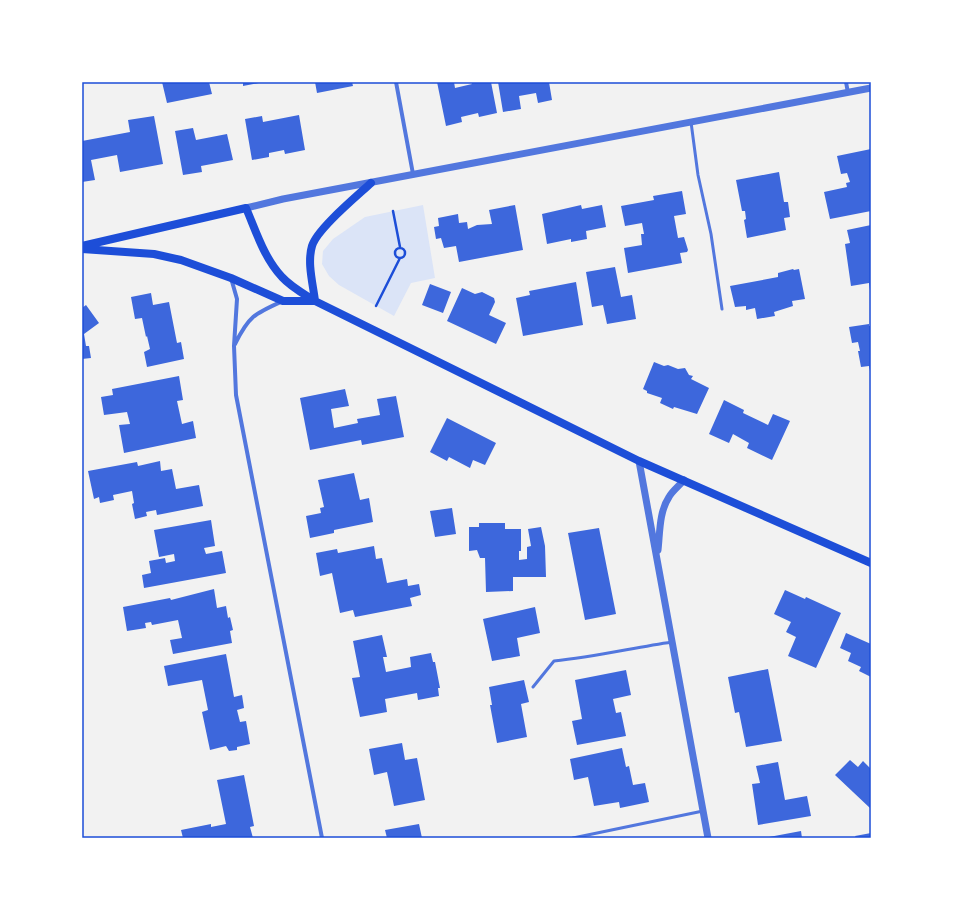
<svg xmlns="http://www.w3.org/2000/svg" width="953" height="920" viewBox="0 0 953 920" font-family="Lato,sans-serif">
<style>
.green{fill:#dbe4f7}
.building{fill:#3d67dc}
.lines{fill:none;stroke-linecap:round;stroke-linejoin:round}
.path{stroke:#1d4ed8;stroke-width:2.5}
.service{stroke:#5277de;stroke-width:3}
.minor{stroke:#5277de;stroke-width:4}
.tertiary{stroke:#5277de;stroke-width:7}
.secondary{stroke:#1d4ed8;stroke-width:8}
.neatline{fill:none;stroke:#1d4ed8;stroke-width:1.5}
</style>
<rect width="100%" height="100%" fill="#f2f2f2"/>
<path class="green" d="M423,205l12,73 -24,5 -17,33 -55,-31 -10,-9 -7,-12 1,-13 10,-12 32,-22z"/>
<path class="building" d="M162,82h47l3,12 -45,9z
M243,82h16v1l-16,3z
M315,82h37l1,4 -36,7z
M437,82h17l1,6 17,-4 -1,-2h20l6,31 -18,4 -1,-4 -17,4 1,5 -16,4z
M498,82h51l3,18 -14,3 -2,-10 -17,3 2,13 -18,3z
M299,115l6,35 -20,4 -1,-4 -15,3v4l-17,3 -7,-41 17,-3 1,6z
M154,116l9,48 -43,8 -3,-17 -26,5 4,20 -13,2v-41l48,-9 -2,-12z
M193,128l3,12 31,-6 6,26 -32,6 1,6 -19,3 -8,-44z
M871,149v62l-41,8 -6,-27 23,-5 -1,-4 4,-1 -3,-9 -6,1 -4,-18z
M779,172l5,30h4l2,15 -6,1 2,12 -39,8 -3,-18 2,-1 -1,-8h-3l-6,-31z
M682,191l4,23 -12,2 4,22 6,-1 4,13 -1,2 -7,1 2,10 -54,10 -4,-25 18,-3 -1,-11h3l-2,-11 -17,3 -4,-20 33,-6 -1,-4z
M515,205l8,45 -64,12 -3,-16 -12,2 -3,-10 -5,1 -2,-12 5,-1 -1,-8 20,-4 1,9 8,-1 1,7 9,-4 15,-1 -3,-14z
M581,205l1,4 20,-4 4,22 -20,4 1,8 -16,3v-3l-24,5 -5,-30z
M871,225v65h-1l-1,-7 -18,3 -6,-42 5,-1 -3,-13z
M615,267l6,30 11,-2 4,24 -29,5 -4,-19 -11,2 -6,-35z
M793,269l1,1 5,-1 6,30 -13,2 1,5 -19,6 1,4 -18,3 -2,-11 -9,2v-4l-11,1 -5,-21 48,-9v-4z
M576,282l7,43 -60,11 -7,-38 14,-3 -1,-4z
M430,284l21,8 -8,21 -21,-8z
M462,288l13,6 7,-2 12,6 1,4 -6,13 17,8 -10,21 -49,-23z
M151,293l2,12 16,-3 8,41 4,-1 3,17 -37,8 -3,-15 6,-3 -3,-13 -1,1 -4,-19 -7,1 -4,-22z
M86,305l13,18 -15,11 2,12h3l2,12 -9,1v-51z
M869,324v2h2l-1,45 -1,-5 -8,1 -3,-16h2l-2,-9 -6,1 -3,-16z
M654,362l10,4 4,-1 10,4 7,-1 4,7 4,1 -2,3 18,9 -12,26 -23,-7 -1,2 -13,-6 2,-5 -15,-5v-2l-4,-2z
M179,376l4,24 -6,1 5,23 11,-3 3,17 -72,15 -5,-28 11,-1 -3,-12 -23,3 -3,-18 12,-2 -1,-6z
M345,389l4,17 -18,3 3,19 24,-5 -1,-4 23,-4 -3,-16 19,-3 8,41 -42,8 -1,-5 -51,10 -10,-52z
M724,400l20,10 -1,3 25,12 5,-11 17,7 -18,39 -25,-12 2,-5 -16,-9 -4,9 -20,-9z
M447,418l49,25 -11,22 -12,-5 -3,8 -21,-11 -2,4 -17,-9z
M160,461l1,10 11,-2 4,20 23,-4 4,21 -46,9 -1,-5 -10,2 1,4 -12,3 -3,-15 2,-1 -2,-12 -19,4 1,5 -14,3 -1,-6 -5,2 -6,-28 49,-9 1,4z
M354,473l6,27 9,-2 4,24 -39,8v3l-24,5 -4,-22 15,-3 -1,-5 4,-1 -6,-27z
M452,508l4,26 -21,3 -5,-26z
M211,520l4,26 -11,2 2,6 16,-3 4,22 -82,15 -2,-13 9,-2 -2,-12 16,-3 1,5 9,-2 -1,-7 -15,3 -5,-27z
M479,523h26v6h16v22h-2v9l8,-1v-12l4,-1 -3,-17 13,-2 4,19 1,31h-33v14l-27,1 -1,-34h-5l-3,-8 -8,1v-24h10z
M599,528l17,86 -31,6 -17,-87z
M374,546l2,13 6,-1 5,25 20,-4 1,7 11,-2 2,11 -11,3 2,8 -57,11 -2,-7 -13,3 -8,-40 -12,3 -4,-23 21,-4 1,4z
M214,589l3,19 9,-2 2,12 2,-1 3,13 -3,1 2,12 -59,11 -3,-14 12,-2 -4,-18 -26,5 -1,-3 -6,1 1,5 -19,3 -4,-24 47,-9 1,2z
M785,590l20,9 1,-2 35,16 -25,55 -28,-12 8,-19 -10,-5 5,-10 -17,-8z
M535,607l5,26 -23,5 3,18 -28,5 -9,-42z
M846,633l25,11v33l-12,-6 2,-4 -13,-6 3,-8 -11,-5z
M382,635l5,22h-4l3,15 25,-5 -1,-10 21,-4 2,9h2l5,26h-2l1,8 -21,4 -1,-7 -32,6 2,13 -27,5 -8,-39 8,-1 -7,-36z
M226,654l8,43 8,-2 2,13 -7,2 3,12 6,-1 4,23 -13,3v3l-8,1 -3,-5 -16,4 -8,-38 6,-2 -6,-30 -34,6 -4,-20z
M768,669l14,72 -36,6 -7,-35 -4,1 -7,-36z
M626,670l5,25 -18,4 3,14 5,-1 5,24 -49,9 -5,-24 10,-2 -7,-39z
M524,680l5,22 -8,2 6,33 -30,6 -7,-38h2l-3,-18z
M402,743l3,17 12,-2 8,42 -31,6 -7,-34 -13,3 -5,-26z
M622,748l4,19 3,-1 4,19 12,-2 4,19 -29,6 -1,-6 -25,4 -6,-29 -14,3 -4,-21z
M850,760l8,7 5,-6 8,8v40l-36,-34z
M778,762l7,38 22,-4 4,20 -53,9 -6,-41 8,-1 -4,-17z
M244,775l10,51 -4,1 3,11h-70l-2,-8 30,-6v3l15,-3 -9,-44z
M419,824l3,14h-35l-2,-8z
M801,831l1,7h-33v-1z
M871,833v5h-15l-1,-2z"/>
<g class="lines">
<path class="path" d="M393,211l7,36
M395 253a5 5 0 1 1 10 0a5 5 0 1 1-10 0Z
M376,306l24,-48"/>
<path class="service" d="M691,122l7,53 13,59 11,75
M533,687l21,-26c40,-4 78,-13 118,-19
M573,838l130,-27"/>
<path class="minor" d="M396,82l17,92
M846,82l2,11
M231,278l6,21 -3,47 2,49 86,443
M235,344c14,-28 19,-30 48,-43"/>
<path class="tertiary" d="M246,208l37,-9 588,-111
M639,461l69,377
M658,550c2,-17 1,-38 11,-53 3,-6 10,-11 15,-17"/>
<path class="secondary" d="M82,246l164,-38c10,23 18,50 36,69 9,10 22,17 33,24l324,160 232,102
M82,249l72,5 27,6 50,18 52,23h31
M315,301c-2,-17 -8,-38 -3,-55 5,-17 45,-50 59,-63"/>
</g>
<rect width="953" height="920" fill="none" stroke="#ffffff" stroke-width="166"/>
<rect x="83" y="83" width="787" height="754" class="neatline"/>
</svg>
